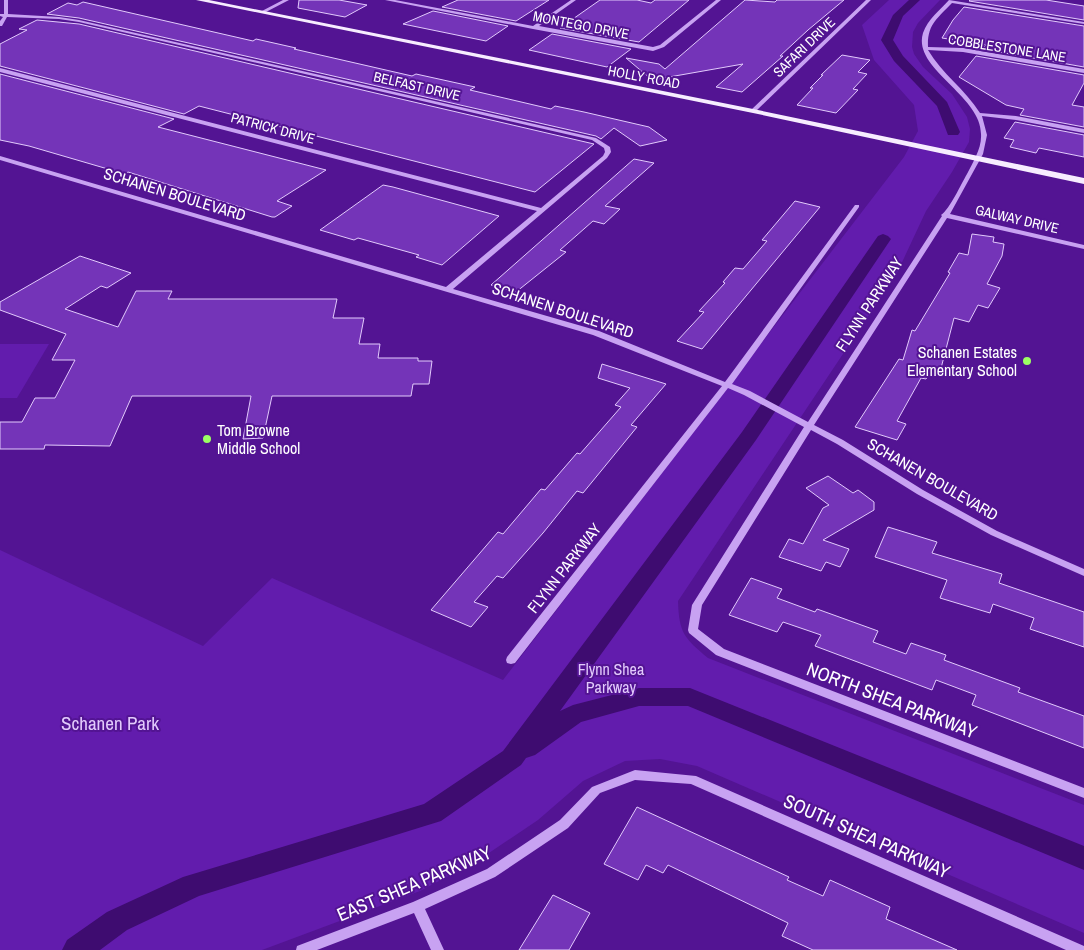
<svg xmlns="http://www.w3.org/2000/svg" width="1084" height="950" viewBox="0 0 1084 950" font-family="'Archivo Narrow',sans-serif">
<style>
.green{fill:#621cad}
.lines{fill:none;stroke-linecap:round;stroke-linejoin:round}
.canal{fill:#3e0c70;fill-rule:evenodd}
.building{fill:#7434b8;stroke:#e2cafc}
.minor{fill:#c8a2f2;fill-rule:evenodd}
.major{fill:#f7edff;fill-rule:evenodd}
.poi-dot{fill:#9bff63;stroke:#531493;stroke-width:2}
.labels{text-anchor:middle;stroke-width:4;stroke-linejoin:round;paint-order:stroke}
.far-street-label{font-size:14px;fill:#fff;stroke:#531493}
.street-label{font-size:16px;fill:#fff;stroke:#531493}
.poi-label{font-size:16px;fill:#fff;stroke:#531493;text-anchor:end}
.park-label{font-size:16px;fill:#e2cafc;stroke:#531493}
.near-street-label{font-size:19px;fill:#fff;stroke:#531493}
.near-park-label{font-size:19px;fill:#e2cafc;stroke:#531493}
</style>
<rect width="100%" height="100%" fill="#531493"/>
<path class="green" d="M889,0h51l-22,23 -5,9 -1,15 2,7 9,13 29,27 15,23 3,12 -1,13 -17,30 -26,39 -29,62 -219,328c1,32 6,37 30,57l376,147v128l-387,-167 -37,-7 -35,2 -42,20 -45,39 -61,41 -57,30 -158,59h-262v-400l203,96 69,-68 231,102 401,-523 14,-26 -4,-26 -40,-45 -12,-35z
M0,344h49l-32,54h-17z"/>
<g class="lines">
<path class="canal" d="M909,0h11l-17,16 -10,24 10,16 44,46 13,30 -2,3h-10l-11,-29 -43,-45 -13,-21 12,-25z
M883,234l5,2 3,3 -135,201 -196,271 13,-6 66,-17h51l394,158v24l-396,-164h-49l-58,16 -46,33 -9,3 -5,7 -80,56 -242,75 -72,34 -27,20h-38l5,-10 40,-28 76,-35 241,-73 79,-53 239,-319 136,-196z"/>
</g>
<path class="building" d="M299,0h40l28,5 -22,12 -47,-9z
M458,0h91l-33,21 -74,-14z
M600,0h37l14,3 4,-3h34l-50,42 -79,-14z
M745,0l30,2 2,-2h67l-36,30 -28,26h3l-41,36 -26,-5 27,-23 -91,16 -26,-22 33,6 6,5z
M970,0h76l38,6v14l-115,-19z
M83,2l170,39 3,-2 40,9 -2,1 118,27 4,-2 59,13 -5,3 81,19 4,-3 29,6 65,15 18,13 -27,6 -26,-18 -13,11 -5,-3 -517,-118 -32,-4 21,-11 9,2z
M964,7l120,19v41l-102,-18 4,-4 -44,-7 11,-18z
M433,11l75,15 -22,15 -83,-17z
M37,20l42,4 515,120 -59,48 -336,-86 -15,8 -184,-48v-22l27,-14 -8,-1z
M552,34l79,15 -24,18 -78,-17z
M842,55l28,5 -12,12 9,2 -14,15 5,1 -22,23 -39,-8 16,-17h-3l13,-13h-2z
M976,56l108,19v8l-12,22 12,2v20l-64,-12 4,-6 -18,-4 -47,-28z
M0,74l174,45 -16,8 168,43 -49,31 15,5 -17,11h-3l-144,-45 -3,2 -96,-28 -29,-6z
M1015,122l69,13v22l-45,-9 -3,5 -26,-6 4,-7 -10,-2z
M634,159l20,4 -49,43 15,3 -16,15 -11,-3 -33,29 6,2 -50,40 -25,-7z
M383,185l10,2 106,29 -57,49 -26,-8 3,-2 -61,-17 -4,2 -34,-10z
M795,201l25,6 -118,142 -25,-8 27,-29 -5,-1 26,-28 -2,-1 12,-14 8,1 24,-28 -5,-1z
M972,234l22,3 -1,5 11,2 -2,12 -15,28 13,4 -12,20 -10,-3 -9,17 -15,-4 -15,58 -10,-2 -3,5 -5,-1 -24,43 9,3 -9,16 -42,-13 44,-68 4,1 9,-30 3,1 35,-58 -2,-1 11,-19 9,2z
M80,256l51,17 -24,15 -6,-2 -36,23 53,18 18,-36h36l-4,8h169l-4,19h31l-5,26h21l-2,14h40v3h14l-3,23h-16l-2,12h-139l-9,42 -20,1 8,-43h-119l-22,50 -65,-1 -1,4h-44v-27h22l13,-24h20l20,-38h-23l14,-26 -66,-24v-8z
M602,364l64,20 -35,41 6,2 -54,66 -6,-2 -34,42 -40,45 -6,-2 -23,26 14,5 -17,20 -40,-17 67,-78 5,2 38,-45 4,1 32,-37 3,1 41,-47 -6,-2 15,-17 -32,-10z
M828,476l25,17 5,-3 16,12v8l-51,30 26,9 -9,18 -14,-5 -5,9 -42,-14 10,-18 14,5 20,-36 6,-3 -23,-17z
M888,527l49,15 -5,11 70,21 -3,9 85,29v35l-54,-18 4,-11 -41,-14 -3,9 -50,-15 7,-18 -72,-23z
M751,578l31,11 -5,9 38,14 2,-3 61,22 -5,11 33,12 5,-11 35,12 -2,5 76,28 -2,4 66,24v32l-112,-43 4,-10 -40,-15 -4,10 -117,-44 6,-11 -38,-13 -6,10 -48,-17z
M637,807l152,70 -2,3 36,16 7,-16 60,27 -4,12 71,31h-144l-31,-14 6,-13 -120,-58 -5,8 -17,-8 -8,15 -34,-16z
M553,895l37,18 -21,37h-50z"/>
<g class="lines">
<path class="minor" d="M4,0h4v14l51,3 20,3 517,118 14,9 1,5 -4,6 -154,131 146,42 126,51 130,-177h4v2l-127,177 18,7 58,31 132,-203 2,-3 -1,-1c9,-6 20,-31 26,-41 6,-12 15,-26 14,-40 0,-39 -69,-65 -58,-101 5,-14 17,-23 26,-33l135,22v2l-132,-21c-14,15 -25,21 -24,44l35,1 121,21v4l-121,-21 -35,-2c14,24 37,39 52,63l36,3 68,13v4l-68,-13 -34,-4 5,19 -4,19 -33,60 134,31v4l-137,-31 -133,207 29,15 80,50 74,41 87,38v7l-93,-41 -74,-41 -80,-50 -26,-14 -109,175 -4,24 26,20 360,139v10l-368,-143 -27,-22 -1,-3 4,-25 112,-178 -60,-32 -16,-7 -213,275 -4,1 -4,-1 -1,-3 1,-3 215,-271 -129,-51 -593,-175v-4l446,131 91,-76 -537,-139v-4l541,140 62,-52 2,-4 -1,-4 -12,-8 -513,-118 -20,-3 -52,-2 -5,9h-2v-5l3,-4 -3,-1v-2h4z
M283,0h6l-25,13 -4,-1z
M385,0h10l138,26 38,-26h5l-37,26 114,21 7,-2 56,-45h5l-57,47 -11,4 -120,-22z
M866,0h5l-116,112h-4v-2z
M635,770l61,6 388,170v4h-18l-375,-166 -56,-4 -35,13 -32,35 -73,49 -70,32 19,41h-13l-17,-37 -97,37h-21l1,-4 116,-44 74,-33 73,-49 32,-33z"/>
<path class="major" d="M196,0h13l544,109 331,69v6l-331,-71z"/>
</g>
<g class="poi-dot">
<circle cx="1027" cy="361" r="5"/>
<circle cx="207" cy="439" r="5"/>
</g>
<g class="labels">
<g class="far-street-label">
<text transform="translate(581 25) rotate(11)" y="5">MONTEGO DRIVE</text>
<text transform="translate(804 47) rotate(-44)" y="5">SAFARI DRIVE</text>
<text transform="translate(1007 48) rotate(9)" y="5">COBBLESTONE LANE</text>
<text transform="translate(644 77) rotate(11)" y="5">HOLLY ROAD</text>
<text transform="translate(417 86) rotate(13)" y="5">BELFAST DRIVE</text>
<text transform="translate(273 128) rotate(15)" y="5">PATRICK DRIVE</text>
<text transform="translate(1017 219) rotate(13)" y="5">GALWAY DRIVE</text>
</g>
<g class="street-label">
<text transform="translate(175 194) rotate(17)" y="6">SCHANEN BOULEVARD</text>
<text transform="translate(869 304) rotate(-57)" y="6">FLYNN PARKWAY</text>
<text transform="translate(563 310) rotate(18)" y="6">SCHANEN BOULEVARD</text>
<text transform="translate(933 479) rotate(30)" y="6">SCHANEN BOULEVARD</text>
<text transform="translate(564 568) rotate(-52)" y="6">FLYNN PARKWAY</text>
</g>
<g class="poi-label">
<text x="1017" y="358">Schanen Estates<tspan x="1017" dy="18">Elementary School</tspan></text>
<text x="217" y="436" text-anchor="start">Tom Browne<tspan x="217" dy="18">Middle School</tspan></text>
</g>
<g class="park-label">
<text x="611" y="675">Flynn Shea<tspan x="611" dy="18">Parkway</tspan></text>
</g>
<g class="near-street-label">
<text transform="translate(892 700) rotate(21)" y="7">NORTH SHEA PARKWAY</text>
<text transform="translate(867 836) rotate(24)" y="7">SOUTH SHEA PARKWAY</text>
<text transform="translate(414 883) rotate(-23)" y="7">EAST SHEA PARKWAY</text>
</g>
<g class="near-park-label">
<text x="110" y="730">Schanen Park</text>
</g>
</g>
</svg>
